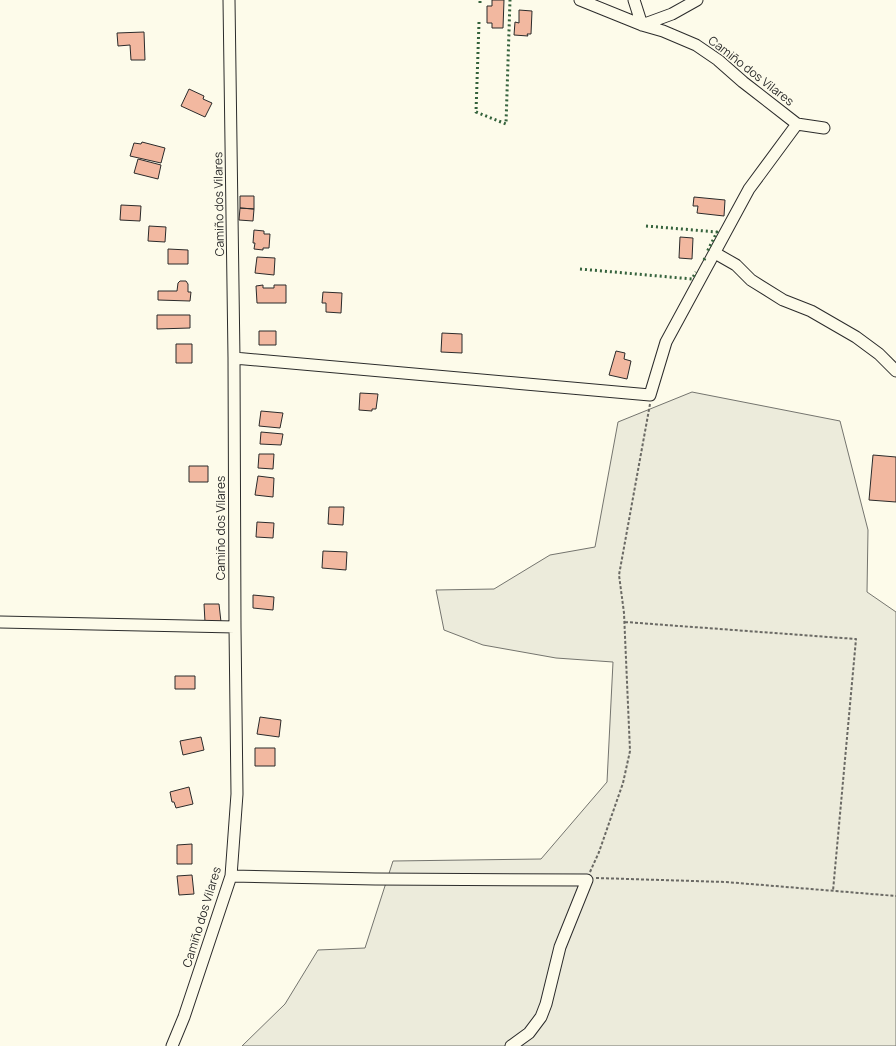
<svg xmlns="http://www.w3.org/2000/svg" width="896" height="1046" viewBox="0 0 896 1046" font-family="Manrope,sans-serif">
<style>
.green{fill:#ecebdb;stroke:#74746e}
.building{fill:#f2b8a0;stroke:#2b2b2b}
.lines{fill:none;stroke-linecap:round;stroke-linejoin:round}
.minor-casing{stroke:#2b2b2b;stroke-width:13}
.path{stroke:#6a6964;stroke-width:2;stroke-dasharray:3 2;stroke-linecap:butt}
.minor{stroke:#fdfbea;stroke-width:11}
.hedge{stroke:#34623c;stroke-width:3;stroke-dasharray:2 3;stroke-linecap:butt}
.labels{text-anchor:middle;stroke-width:3;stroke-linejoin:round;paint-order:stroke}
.street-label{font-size:12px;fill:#2b2b2b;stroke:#fdfbea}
</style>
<rect width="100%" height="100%" fill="#fdfbea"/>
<path class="green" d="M692,392l148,29 28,109 -1,62 29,20v434h-654l43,-42 33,-54 47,-2 28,-87 148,-2 66,-77 6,-120 -57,-4 -73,-13 -39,-15 -8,-40 58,-1 56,-34 45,-8 23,-125z"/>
<path class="building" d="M492,0h12l-1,28h-11v-5h-5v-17h5z
M519,10l13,1 -1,23h-4l1,2 -14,-1 1,-13 4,1z
M144,32l1,28h-14l-1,-15 -12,1 -1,-13z
M189,89l15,7 -1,3 9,4 -7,14 -24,-11z
M142,142l23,6 -4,15 -31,-7 4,-13 7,1z
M138,159l23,6 -3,14 -24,-6z
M240,196h14v13l-14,-1z
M694,197l31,3 -1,16 -27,-3 1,-7h-5z
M121,205l20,1 -1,15 -20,-1z
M240,208l14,1 -1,12 -14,-1z
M149,226l17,1 -1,15 -17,-1z
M254,230l10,1v3h6l-1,14h-6v2l-9,-1 1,-6h-2z
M680,237l13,1 -1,21 -13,-1z
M168,249l20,1v14h-20z
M257,257l18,1 -1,17 -19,-2z
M180,281h6l2,3v8h3l-1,9 -32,-1v-9h19l1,-8z
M263,285v3h11v-3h12v18h-29l-1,-17z
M323,292l19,1 -1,20 -15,-1v-9h-4z
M157,315h33v13l-33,1z
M259,331h17v14h-17z
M442,333l20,1v19l-21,-1z
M176,344h16v19h-16z
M616,351l9,2 -1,6 7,2 -4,18 -18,-4z
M360,393l18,1 -2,15h-4v2l-13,-1z
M261,411l22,2 -3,15 -21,-2z
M261,432l22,2 -2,11 -21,-1z
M259,454h15l-1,15 -15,-1z
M873,455l23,2v45l-27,-2z
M189,466h19v16h-19z
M258,476l16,2 -1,19 -18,-2z
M329,507h15l-1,18 -15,-1z
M257,522l17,1 -1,15 -17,-1z
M323,551l24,1 -1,18 -24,-2z
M253,595l21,2 -1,13 -20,-2z
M204,604h15l2,18h-16z
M175,676h20v13h-20z
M260,717l21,3 -2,17 -22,-3z
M201,737l3,13 -21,5 -3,-14z
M255,748h20v18h-20z
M189,787l4,17 -17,4 -2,-6h-2l-2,-10z
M192,844v20h-15v-19z
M192,875l2,19 -15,1 -2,-19z"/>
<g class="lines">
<defs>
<path id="minor" d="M580,0l62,25 21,6 33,14 22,15 25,22 54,42
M634,0l8,25
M642,25l30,-11 25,-14
M715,253l21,12 15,15 32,20 28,11 45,26 23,17 17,17
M234,358l416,37 16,-53 83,-153 48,-65 27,4
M0,622l235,5
M231,876l144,3 212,1 -27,67 -14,57 -5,13 -12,16 -18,13
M172,1046l12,-29 47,-141 6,-82 -2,-167 -1,-269 -5,-358"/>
</defs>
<use href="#minor" class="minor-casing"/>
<path class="path" d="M625,622l231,17 -23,252
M590,872l9,-20 24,-69 7,-32 -6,-138 -5,-38 31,-171
M596,878l130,4 170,14"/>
<use href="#minor" class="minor"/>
<path class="hedge" d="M480,3v-3
M479,22l-3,90 30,12 4,-124
M646,226l71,6 -10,20
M704,260l2,-4
M580,269l112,10 4,-7"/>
</g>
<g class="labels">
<g class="street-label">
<text transform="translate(751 71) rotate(38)" y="4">Camiño dos Vilares</text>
<text transform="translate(219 204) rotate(-91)" y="4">Camiño dos Vilares</text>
<text transform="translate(221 528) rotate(-90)" y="4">Camiño dos Vilares</text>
<text transform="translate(202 917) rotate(-73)" y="4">Camiño dos Vilares</text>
</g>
</g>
</svg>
